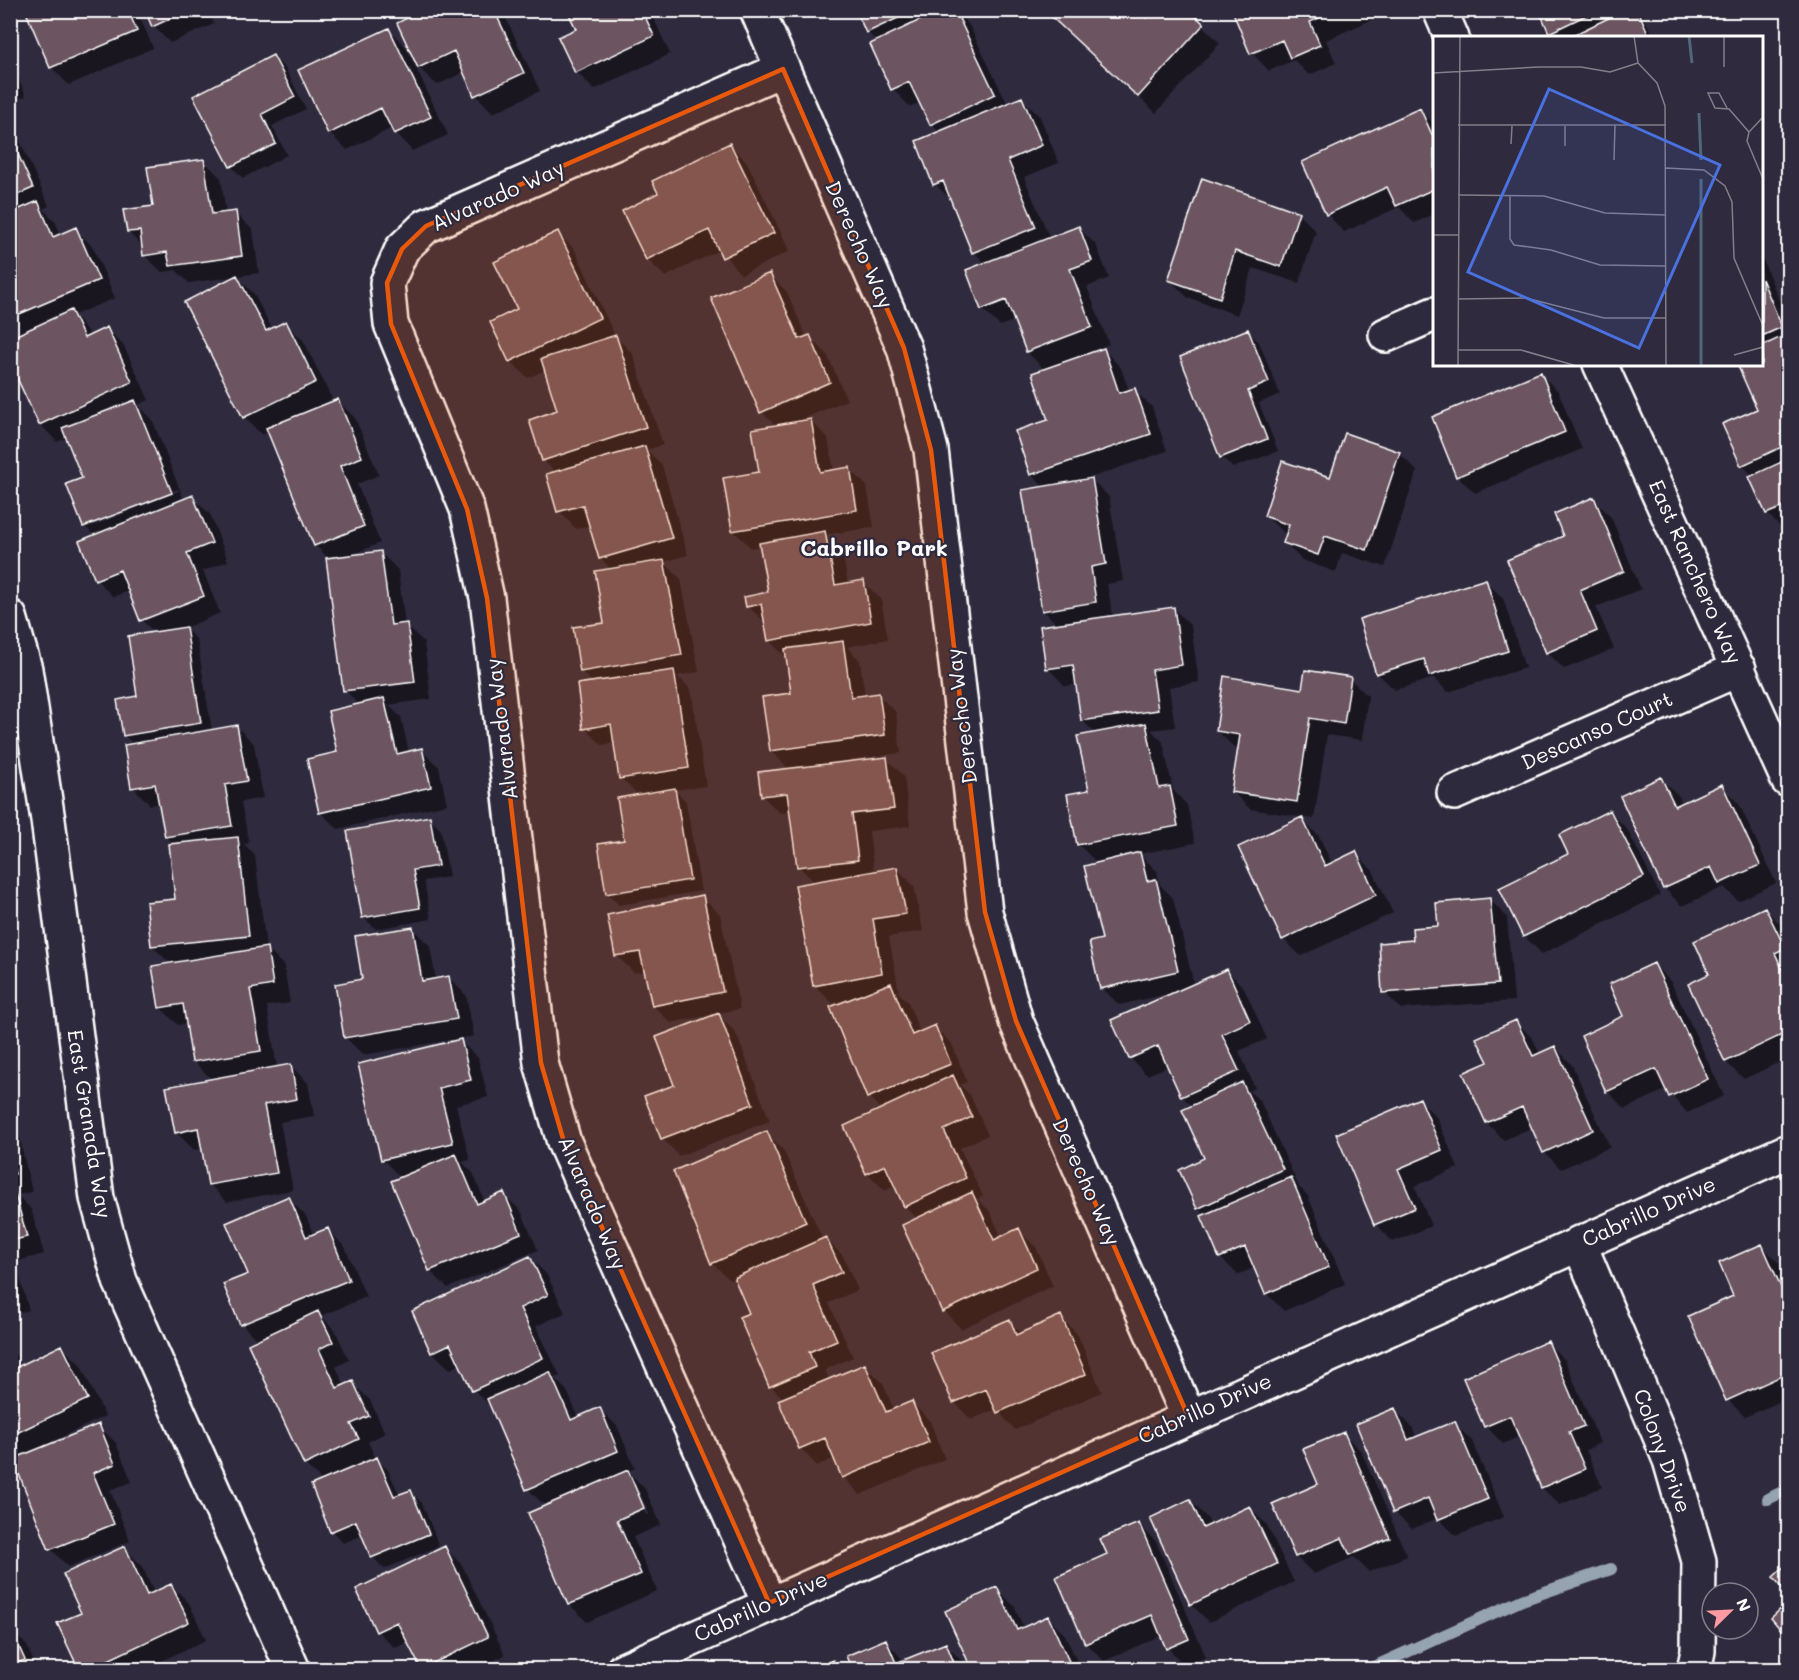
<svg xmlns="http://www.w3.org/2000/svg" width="1799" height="1680" viewBox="0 0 1799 1680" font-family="Mali,sans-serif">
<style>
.shadow{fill:#0007;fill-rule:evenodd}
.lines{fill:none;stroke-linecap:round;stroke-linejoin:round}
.stream{stroke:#96a3b0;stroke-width:12}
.building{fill:#6c5460;stroke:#fff;stroke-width:1.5}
.street-casing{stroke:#fff;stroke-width:38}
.street{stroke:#2f2a3d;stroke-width:33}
.marked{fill:#e8590c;fill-opacity:0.2;stroke:#e8590c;stroke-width:4.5;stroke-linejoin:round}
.labels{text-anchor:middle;stroke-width:4.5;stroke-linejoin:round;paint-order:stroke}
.street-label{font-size:21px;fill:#fff;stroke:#2f2a3d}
.neighbourhood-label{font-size:22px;font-weight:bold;fill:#fff;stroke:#2f2a3d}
.inset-river{fill:none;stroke:#50667c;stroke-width:3}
.inset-road{fill:none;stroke:#827f8b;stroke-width:1.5}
.view{fill:#4a71e0;fill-opacity:0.15;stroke:#4a71e0;stroke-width:3}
.inset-edge{fill:none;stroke:#fff;stroke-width:3}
</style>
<rect width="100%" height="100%" fill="#2f2a3d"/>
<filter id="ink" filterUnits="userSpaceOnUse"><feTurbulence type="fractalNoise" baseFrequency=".0167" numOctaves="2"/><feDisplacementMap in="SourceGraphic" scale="12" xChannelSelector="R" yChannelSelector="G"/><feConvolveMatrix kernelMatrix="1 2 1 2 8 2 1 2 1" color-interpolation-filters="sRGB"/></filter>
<g filter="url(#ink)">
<path class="shadow" d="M27,10h110l16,38 -84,37 -18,-18z
M146,10h80l-15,7 3,7 -44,19 -17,-17z
M427,10h75l38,81 -47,22 -17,-18 -11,-23 -28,13 -18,-17 -20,-45z
M569,10h81l20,44 -76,36 -17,-18 -17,-35 18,-8z
M857,10h113l-10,5 9,10 39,80 14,-6 18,18 19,46 -35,14 26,62 29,-11 17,17 13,33 -22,9 22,57 -25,10 1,3 19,-7 17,18 8,23 5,-1 18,17 15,44 -77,27 19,19 14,84 -16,3 6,33 60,-9 18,18 8,56 -30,5 6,40 -24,3 12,12 10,48 14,15 8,38 -56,11 18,17 3,14 13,13 21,87 33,-15 17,18 23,51 -28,12 16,37 -6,3 11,10 39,86 9,9 37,88 -61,27 -18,-18 -11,-26 -17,8 -18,-18 -14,-41 -8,-8 8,-49 -13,-52 -11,-11 -13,-30 -22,9 -17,-17 42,-65 -53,12 -17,-17 2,-48 -6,-76 -19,-19 11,-54 6,-57 -14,-14 -5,-36 -12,2 -17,-18 10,-43 -15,-15 1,-123 -13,-13 19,-53 -5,-51 -18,-18 -12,-32 -15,6 -18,-17 4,-45 -12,-12 -21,-50 -18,-18 5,-51 -9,-9 -10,-22 -11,5 -17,-18 -16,-47 -10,-10z
M1046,10l100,10 40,-10 34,33 -64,70z
M1233,10h153l1,3 -61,27 10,23 -27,12 -15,-15 -25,11 -17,-18z
M1541,10h110l-9,5 13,23h-99z
M389,30l17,17 42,88 -36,16 -20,-23 -45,22 -18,-17z
M273,57l12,11 21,41 -34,17 15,29 -44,23 -12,-12z
M10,59l16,37 -16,6z
M1420,110l14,14v90l-20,9 -15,-16 -55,25 -17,-18z
M10,119l39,87 -6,3 12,12 6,14 14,-6 18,18 22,51 -41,17 17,21 16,-7 17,17 25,54 -11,5 14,14 32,81 8,-3 18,17 18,47 -25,10 17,42 -35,15 12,12 15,91 25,-4 17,17 9,54 -22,4 8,41 -5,1 11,12 11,92 18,18 6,37 -23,3 10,62 13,-3 18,18 6,33 -34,6 13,68 -66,12 -17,-17 -7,-37 -9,2 -18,-18 36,-52 -18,-18 -6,-39 -10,2 -18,-18 11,-43 -19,-18 25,-46 -2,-55 -9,-8 -6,-34 -10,2 -17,-18 1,-42 -10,-10 15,-37 16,-65 -13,-13 -12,-30 -17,7 -17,-18 -2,-43 -9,-10 -17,-41 16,-6 -16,-42 -11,5 -17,-18 -30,-65zM178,489l1,2 -87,35v-4z
M730,145l17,17 43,89 -49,24 -21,-25 -55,27 -18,-18 -23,-48 36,-17z
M204,161l17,17 5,36 9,-1 18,17 6,43 -70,10 -13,-13 -14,2 -18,-17 -1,-8 -15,-15z
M1203,180l96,34 17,17 -17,52 -46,-15 -16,47 -50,-18 -18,-18z
M558,233l17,17 40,86 18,18 30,91 -16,5 15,15 26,90 -24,7 17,17 18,93 -22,4 14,13 15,97 -31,4 11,11 15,90 -82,14 -12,-12 32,-97 -18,-18 -6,-35 -13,2 -17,-17 8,-45 -12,-12 25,-47 6,-54 -12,-12 -9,-33 -15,4 -17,-18 -3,-38 -13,-13 16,-49 -13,-41 -18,8 -18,-17 9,-52z
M1762,258l26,64v207l-4,2 -17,-18 -13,-36 -12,-12 17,-56z
M770,275l17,17 20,46 2,-2 18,18 20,46 -51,22 15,-1 17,17 6,33 16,-2 17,17 7,41 -48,8 16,15 6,34 15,-2 18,17 7,40 -41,8 13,13 5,36 13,-1 18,17 5,41 -52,7v3l37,-5 18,18 6,50 -41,5 5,41 23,-4 17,18 9,45 -34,6 10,54h-2l11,11 12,31 15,-6 17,17 15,38 -7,3 10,10 18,40 -28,13 23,48 -6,3 13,12 12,27 16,-8 18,17 17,39 -92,43 -17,-18 -40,-85 14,-7 -13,-12 -9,-22 -11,6 -18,-18 14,-63 -12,-13 -19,-98 -18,4 -18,-18 1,-102 -17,-17 -7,-54 -11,1 -18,-17 28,-26 -19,-19 22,-57 -6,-36 -18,-17 -3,-18 -19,-17 22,-13 -8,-47 -10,2 -18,-18 28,-56 15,-48 -14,-14z
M237,277l17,17 18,35 13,-6 18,17 29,59 -11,6 1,2 16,-6 17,17 24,57 -22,9 23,59 -29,12 30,-2 17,17 7,55 19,17 7,57 -43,6 13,12 8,36 12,-3 18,17 8,37 -109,25 -18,-17 19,-59 20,-48 -14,-15 -16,-131 -14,-14 -46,-114 -7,4 -17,-17 -59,-115z
M1247,331l12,11 21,52 -21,9 19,48 -45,17 -11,-11z
M1540,374l18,17 24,58 -107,44 -18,-17z
M1399,453l18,18 -32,96 -43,-14 -6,19 -34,-12 -17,-17 2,-8 -22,-19 66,-37z
M1593,499l18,18 30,72 -45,18 18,42 -50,20 -17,-17 18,-115z
M1485,581l18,17 22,70 -77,24 -14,-14 -39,12 -18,-17z
M1350,679l18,17 -6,44 -35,-5 -13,84 -64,-10 -17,-17 6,-43 -4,-1 -18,-17 87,-41z
M1661,779l18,17 3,8 39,-18 18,18 37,79 -38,18 -14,-14 -42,19 -18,-18z
M1610,812l17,17 33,66 -118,59 -18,-18 -23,-47 69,-35z
M429,818l12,12 8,47 -25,4 7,38 -55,10 -12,-11z
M1301,819l18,17 13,28 24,-11 17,18 20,42 -92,43 -18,-17z
M702,897l18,17 20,95 -69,14 -18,-17 -7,-35 -12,2 -17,-17z
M1490,900l17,17 7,84 -113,8 -17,-17 30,-50z
M1765,909l17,17 6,13v119l-44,21 -18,-17 -36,-77 21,-11z
M412,928l18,18 6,34 13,-2 17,17 8,41 -16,3 20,19 10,39 -32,8 14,55 -8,2 11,11 12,29 18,-8 18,17 17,39 -90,38 -18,-17 -37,-90 8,-3 -19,-19 74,-120 -93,16 -18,-18 19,-57z
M1654,965l17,17 53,114 -37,17 -20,-24 -42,20 -18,-18 18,-74z
M719,1015l17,18 34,88 -91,35 -17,-18 14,-52z
M1516,1022l17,17 7,15 15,-7 17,18 38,82 -49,22 -17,-17 -11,-25 -29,13 -17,-17 3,-60z
M1420,1100l17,18 21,50 -43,18 16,40 -38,16 -17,-18z
M10,1131l10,9 12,52 -15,3 14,14 13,45 -29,8 14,48 -19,5z
M767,1133l17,18 39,89 3,-1 17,17 15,34 -29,13 24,54 -28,13 5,10 35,-15 18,18 11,27 18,-7 18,18 15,38 -85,36 -17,-18 -8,-19 -18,8 -17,-18 -16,-49 -13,-13 -20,-73 -16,-35 -5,2 -18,-17z
M288,1198l18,18 8,20 14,-6 17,17 21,50 -45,19 14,14 14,30 -13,7 9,19 7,-3 18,17 15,33 -17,9 8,17 12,11 12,26 10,-5 12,12 17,43 -55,23 -11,-12 -10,-22 -20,8 -11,-12 -19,-46 9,-4 -17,-17 -47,-123 -16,-17 -17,-39 25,-11z
M1762,1246l17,17 9,21v114l-43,19 -17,-17z
M530,1258l17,17 18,38 -29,13 24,50 -6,2 13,13 12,27 21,-9 17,17 18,42 -7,3 17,18 16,36 -28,12 24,54 -70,31 -17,-17 -40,-91 16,-7 -18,-18 -37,-82 -17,-17 -13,-26 -11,5 -18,-17zM635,1491h4l10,23 -3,1z
M1061,1317l17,18 24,57 -87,38 -19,-21 -25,11 -17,-18 55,-81 13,13z
M1547,1343l18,17 35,83 -14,7 16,37 -42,18 -18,-17 -22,-52 -17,8 -17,-18z
M10,1346l12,20 40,-19 18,17 25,52 -62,30 1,2 55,-22 17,17 16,39 -22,8 20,51 -62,26 -17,-18 -37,-90 -4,2z
M1394,1409l18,18 5,12 37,-16 18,18 32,76 -48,19 -18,-18 -26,11 -18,-17z
M1344,1434l17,17 46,105 -38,16 -15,-15 -40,17 -18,-17 -22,-52 46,-20z
M1190,1500l17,18 4,8 39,-18 17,17 27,57 -85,40 -18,-18 -39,-86z
M1139,1524l17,18 50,115 -21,9 -17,-18 -6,-13 -58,26 -18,-18 23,-88z
M124,1548l18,18 12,27 17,-8 18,18 17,37 -64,30h-62l3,-57z
M445,1548l17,17 43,90 -31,15h-51l-14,-28 -14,6 -18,-17z
M997,1589l17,17 10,22 24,-11 17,18 16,35h-107z
M10,1629l17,17 10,24h-27z
M886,1641l18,20 42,-16 17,17 3,8h-113z"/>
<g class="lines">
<path class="stream" d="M1768,1499l20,-10
M1367,1670l155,-70 89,-31"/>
</g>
<path class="building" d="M25,10h103l9,21 -87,37z
M145,10h44l-37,17z
M423,10h71l30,63 -50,23 -20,-45 -36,17 -21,-45z
M567,10h75l12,26 -79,37 -17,-36 18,-8z
M856,10h59l-49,23z
M941,10h14l40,84 -65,31 -21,-43 -18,8 -21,-46z
M1044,10h94l8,8 7,-8h36l15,14 -66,73z
M1232,10h104l-26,12 10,23 -30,13 -8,-18 -32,14z
M1539,10h58l-48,23z
M1625,10h13l12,28h-83z
M389,28l42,89 -37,17 -13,-26 -53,26 -30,-64z
M273,55l22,42 -33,17 14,30 -46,23 -37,-71z
M1022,97l20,48 -34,15 28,67 -64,26 -29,-72 -10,4 -17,-44z
M1420,108l14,31v50l-38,17 -9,-19 -61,28 -24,-53z
M10,136l23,52 -23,10z
M730,143l44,90 -52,25 -13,-28 -63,30 -24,-49 36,-18 -6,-12z
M204,159l8,55 24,-3 6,45 -72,10 -3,-14 -24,4 -3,-25 -13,1 -4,-22 30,-4 -6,-39z
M1202,178l97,34 -18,55 -46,-16 -15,47 -52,-18z
M38,201l15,36 23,-10 23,53 -89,38v-105z
M1079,226l13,35 -22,8 22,58 -66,25 -20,-52 -25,10 -15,-40z
M558,231l42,87 -91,44 -19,-40 27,-13 -23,-47z
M770,273l29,66 11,-4 20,47 -70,31 -49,-115z
M237,275l29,56 20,-10 30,61 -73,36 -59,-116z
M1762,279l20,48 -20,9z
M71,310l13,28 23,-11 25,55 -93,43 -29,-62v-25z
M1248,329l21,53 -21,9 19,48 -47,19 -40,-101z
M1788,334v110l-47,22 -19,-42 35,-15 -20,-45h25v-18z
M616,335l30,92 -104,34 -13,-41 28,-10 -16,-51z
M1104,348l15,45 16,-5 16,46 -121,41 -15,-44 33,-11 -16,-47z
M1541,372l24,60 -109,45 -24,-60z
M338,399l24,58 -22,9 24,60 -50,20 -48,-118z
M135,400l37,93 -89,34 -17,-43 16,-6 -20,-50z
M811,419l9,53 30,-5 7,43 -125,21 -9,-53 36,-6 -7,-43z
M1345,433l55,19 -33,98 -42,-14 -7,19 -35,-12 6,-18 -25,-9 18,-55 48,16z
M645,446l27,92 -73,21 -16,-54 -26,7 -11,-38z
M1788,459v46l-22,9 -17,-37z
M1092,478l14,86 -15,3 5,35 -54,9 -20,-121z
M193,495l19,48 -25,10 17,43 -64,25 -20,-51 -25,10 -16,-39z
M1594,497l30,74 -44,19 17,41 -51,22 -39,-93 56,-24 -9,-22z
M825,531l10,54 29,-5 7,42 -103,19 -7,-37 -15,3 -2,-10 24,-5 -9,-49z
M381,551l10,74 16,-2 8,59 -72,9 -17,-133z
M664,560l18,95 -102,17 -7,-45 31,-4 -9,-52z
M1486,579l22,72 -79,25 -5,-17 -48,15 -17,-55z
M1174,607l8,58 -30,5 6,40 -77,11 -8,-56 -27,4 -6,-43z
M186,627l15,96 -78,13 -6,-36 20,-4 -9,-60z
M843,641l8,56 28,-4 6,42 -115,16 -8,-54 29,-4 -6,-44z
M674,670l15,98 -70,11 -8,-55 -28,5 -6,-45z
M1305,670l46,7 -7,47 -34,-6 -13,84 -66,-10 9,-57 -24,-4 8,-55 78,13z
M384,698l13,56 25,-6 9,39 -112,26 -12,-54 30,-7 -9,-41z
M1146,723l13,65 11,-2 8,40 -101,19 -10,-51 22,-4 -12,-54z
M237,725l10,56 -22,4 7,41 -67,11 -10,-53 -24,4 -7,-43z
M887,757l7,52 -42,5 6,46 -61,7 -10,-74 -26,3 -3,-24z
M1661,777l14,29 47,-22 38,81 -41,19 -8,-17 -48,22 -43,-93z
M675,788l15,92 -84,14 -8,-50 26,-4 -7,-42z
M1610,810l34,67 -121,60 -24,-49 69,-34 -9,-19z
M430,816l8,50 -25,4 7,38 -58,10 -15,-87z
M1302,817l23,49 31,-15 20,44 -94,45 -44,-93z
M238,837l11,99 -98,10 -5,-44 29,-3 -6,-55z
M1140,852l7,29 9,-2 22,92 -78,18 -11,-47 13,-3 -18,-73z
M897,867l9,47 -33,5 9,54 -69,13 -18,-101z
M703,895l20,97 -71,14 -12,-54 -25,4 -8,-41z
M1490,898l8,86 -116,9 -3,-50 34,-3 -1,-12 26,-2 -2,-23z
M1765,907l20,41 -10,5 13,28v51l-63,30 -37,-78 21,-10 -15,-33z
M413,927l9,54 27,-5 8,43 -113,19 -9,-54 27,-5 -7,-43z
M267,947l6,38 -23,4 11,62 -69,11 -9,-58 -24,4 -7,-42z
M1654,963l54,116 -39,18 -13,-28 -50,23 -25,-56 42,-20 -14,-32z
M1227,969l23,52 -28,13 17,37 -58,26 -23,-51 -29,13 -18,-39z
M891,983l21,52 23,-10 16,39 -84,34 -37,-91z
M719,1013l34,91 -92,35 -17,-43 30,-11 -18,-48z
M1516,1020l17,36 22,-10 38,84 -50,23 -21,-46 -36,16 -23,-50 25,-11 -12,-24z
M461,1039l10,41 -32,8 14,55 -72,17 -23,-96z
M291,1064l6,35 -33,6 13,68 -69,12 -10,-57 -23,5 -9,-46z
M953,1075l19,42 -28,13 22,48 -62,29 -19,-42 -19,9 -22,-48z
M1242,1082l41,87 -86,40 -18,-39 25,-12 -22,-48z
M1420,1098l22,52 -44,19 17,39 -41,17 -38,-91z
M767,1131l39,91 -95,42 -38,-93z
M10,1154l5,20 -5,2z
M456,1154l21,50 27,-12 17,41 -92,38 -38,-90z
M1291,1177l38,90 -64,27 -20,-47 -26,11 -18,-42z
M14,1190l13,47 -17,4v-50z
M972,1192l22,48 25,-12 18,40 -95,44 -40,-87z
M289,1196l17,41 22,-9 21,52 -109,45 -17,-41 25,-10 -22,-51z
M826,1237l16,35 -29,13 24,55 -28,12 6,15 -46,20 -30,-70 10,-4 -15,-35z
M1762,1244l26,59v70l-62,28 -38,-85 45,-20 -14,-33z
M530,1256l18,39 -28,13 23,50 -71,33 -22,-47 -19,9 -19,-42z
M318,1311l15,31 -14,7 18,39 16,-7 16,35 -18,8 8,15 -55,26 -56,-121z
M1061,1315l25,59 -89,39 -11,-24 -33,14 -22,-50 79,-34 6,16z
M1548,1341l36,85 -15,6 16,37 -44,19 -31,-72 -26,11 -21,-49z
M62,1345l26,54 -78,37v-78l5,10z
M865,1364l21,48 26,-11 17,41 -87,36 -17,-40 -26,11 -21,-49z
M550,1372l21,48 29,-13 18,44 -92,39 -39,-91z
M1395,1408l13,32 47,-19 33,78 -51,21 -9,-22 -35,15 -37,-89z
M99,1424l16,40 -22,9 21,51 -65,26 -36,-91z
M1344,1432l46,106 -40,17 -8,-17 -47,19 -23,-53 46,-20 -15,-35z
M377,1457l17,39 17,-6 18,44 -58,24 -15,-37 -26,11 -19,-47z
M628,1470l16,38 -27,12 24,54 -73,31 -40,-92z
M1190,1499l13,29 47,-22 27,58 -87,41 -40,-87z
M1139,1523l50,116 -23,10 -14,-34 -67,29 -29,-67 51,-23 -7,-15z
M125,1546l22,49 24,-11 18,38 -102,48h-8l-22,-47 24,-10 -18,-39z
M445,1546l43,91 -67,32 -24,-47 -21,10 -20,-43z
M1788,1563v31l-15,-17z
M997,1587l20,43 31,-14 25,54h-101l-27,-59z
M1788,1602v36l-17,-20z
M10,1627l15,33 -15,6z
M886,1639l10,24 50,-20 11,27h-105l-6,-14z
M833,1660l4,10h-27z"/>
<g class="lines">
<defs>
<path id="street" d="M757,10l147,338 27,102 54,462 31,109 172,395
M1440,10l12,28
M1386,335l48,-21
M1600,364l188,416
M10,617l15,52 23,151 49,378 23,83 173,389
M1454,793l285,-124
M1579,1243l91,217 29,101 -1,90 -4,19
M769,1603l-205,-461 -23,-79 -54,-465 -20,-89 -76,-185 -4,-41 15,-34 24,-23 357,-157
M623,1670l1165,-519"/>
</defs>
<use href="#street" class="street-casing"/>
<use href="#street" class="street"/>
</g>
</g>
<path class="marked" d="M783,69l121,279 27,102 54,462 31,109 172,395 -419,187 -205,-461 -23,-79 -54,-465 -20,-89 -76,-185 -4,-41 15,-34 24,-23z"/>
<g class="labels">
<g class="street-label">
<text transform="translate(498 196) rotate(-24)" y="7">Alvarado Way</text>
<text transform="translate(859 245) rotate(66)" y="7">Derecho Way</text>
<text transform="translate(1695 572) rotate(66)" y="7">East Ranchero Way</text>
<text transform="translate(962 716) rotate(-97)" y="7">Derecho Way</text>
<text transform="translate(502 729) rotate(-97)" y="7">Alvarado Way</text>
<text transform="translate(1597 731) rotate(-24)" y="7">Descanso Court</text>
<text transform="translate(89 1124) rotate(81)" y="7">East Granada Way</text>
<text transform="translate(1086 1182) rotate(66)" y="7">Derecho Way</text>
<text transform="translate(592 1203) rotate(67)" y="7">Alvarado Way</text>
<text transform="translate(1649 1212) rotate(-24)" y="7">Cabrillo Drive</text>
<text transform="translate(1205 1409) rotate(-24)" y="7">Cabrillo Drive</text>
<text transform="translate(1662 1451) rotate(70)" y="7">Colony Drive</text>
<text transform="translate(761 1607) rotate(-24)" y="7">Cabrillo Drive</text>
</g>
<g class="neighbourhood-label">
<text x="874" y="556">Cabrillo Park</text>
</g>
</g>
<g transform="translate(1433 36)">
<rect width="330" height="330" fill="#2f2a3d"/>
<path class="inset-river" d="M256,0l3,27M266,77l2,47M268,330v-187"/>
<path class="inset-road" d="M201,0l4,27 19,20 8,23 1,260M291,0v31M0,37l106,-6h42l29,5 28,-9M294,72l-8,-15h-11l7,15 14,1 20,23M330,81l-14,15 -2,9 16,38M25,89h208M78,108l1,-18M132,110v-20M181,124l1,-35M233,132l38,2 21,16 7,16 2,56 29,68M25,159l86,1 61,17 61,2M77,159v44l4,6 37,5 49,15 66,1M0,199h25M25,263l68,-1 78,20h62M25,314h63l56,16M301,319l29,-8M25,330l2,-330"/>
<path class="view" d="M116,53l171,76 -81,183 -171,-76z"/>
<rect width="330" height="330" class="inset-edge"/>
</g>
<rect width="1799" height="1680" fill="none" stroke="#2f2a3d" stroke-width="36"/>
<rect x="18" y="18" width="1763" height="1644" fill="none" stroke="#fff" stroke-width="2" filter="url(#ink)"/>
<g transform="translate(1730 1611) rotate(66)"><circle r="28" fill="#2f2a3d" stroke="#827f8b" stroke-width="1.5"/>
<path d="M0-4.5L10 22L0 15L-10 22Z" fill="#ff9aa2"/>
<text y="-9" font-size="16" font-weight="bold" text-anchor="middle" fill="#ffffff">N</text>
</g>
</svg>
